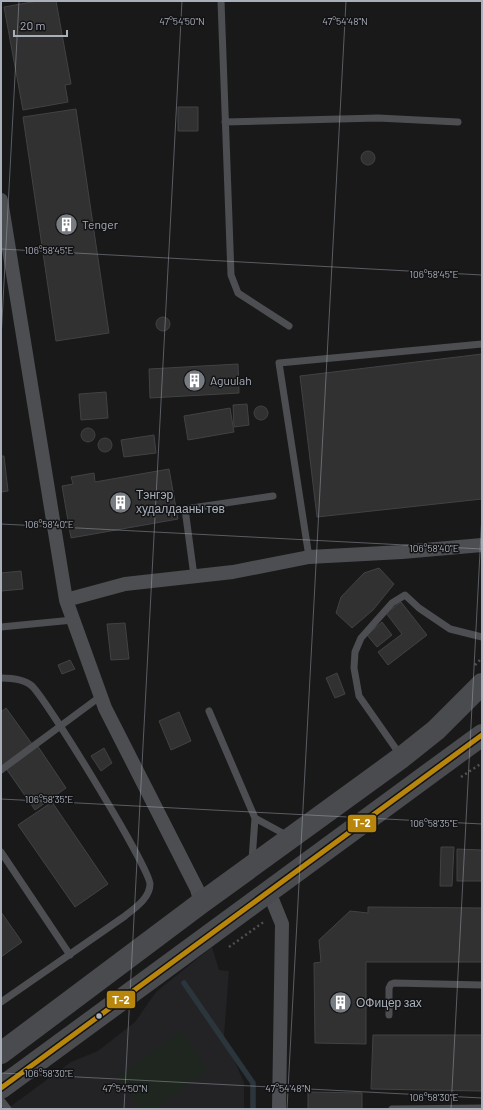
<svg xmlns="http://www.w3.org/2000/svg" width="483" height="1110" viewBox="0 0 483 1110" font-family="Barlow,sans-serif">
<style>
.built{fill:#232325}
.green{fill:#1e261f}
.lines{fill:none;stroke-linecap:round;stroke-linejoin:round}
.stream{stroke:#2b353c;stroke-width:5.5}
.building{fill:#313131;stroke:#414245}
.path{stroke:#4f5053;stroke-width:2.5;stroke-dasharray:2 3;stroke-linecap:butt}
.lane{stroke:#4c4e52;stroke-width:7}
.street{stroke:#4c4e52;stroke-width:14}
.highway{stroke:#4a4b4e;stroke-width:22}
.bus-1-casing{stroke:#131315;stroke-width:8}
.bus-1{stroke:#b8860b;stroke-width:5}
.ticks{fill:none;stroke:#a9b0ba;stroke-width:1;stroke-opacity:0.45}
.bus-dot{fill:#a9b0ba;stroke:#131315;stroke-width:1.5}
.labels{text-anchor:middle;stroke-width:3;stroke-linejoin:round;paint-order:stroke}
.poi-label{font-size:12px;fill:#a9b0ba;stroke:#131315;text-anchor:start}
.ticks-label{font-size:10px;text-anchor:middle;fill:#a9b0ba;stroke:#131315;stroke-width:3;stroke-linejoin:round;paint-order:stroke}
.line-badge{stroke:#131315;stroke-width:1.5}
.badge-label{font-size:11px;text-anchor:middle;font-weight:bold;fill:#fff}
</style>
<rect width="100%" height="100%" fill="#191919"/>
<path class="built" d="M212,947l7,23 10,1 -5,65 20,47v26h-237l64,-47 27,-11 37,-29 21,-30z"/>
<path class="green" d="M181,1031l27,39 -54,39h-13l-23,-33z"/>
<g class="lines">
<path class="stream" d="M184,983l69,100v26"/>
</g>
<path class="building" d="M37,1h19l15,83 -6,1 3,17 -45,8 -19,-103z
M178,107h20v24h-20z
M76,109l33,224 -53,8 -33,-224z
M361 158a7 7 0 1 1 14 0a7 7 0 1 1-14 0Z
M156 324a7 7 0 1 1 14 0a7 7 0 1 1-14 0Z
M482,354v145l-165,18 -17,-141z
M238,364l1,29 -89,5 -1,-29z
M106,392l2,26 -27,2 -2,-26z
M247,404l2,21 -15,2 -1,-22z
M254 413a7 7 0 1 1 14 0a7 7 0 1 1-14 0Z
M230,408l4,24 -46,8 -4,-24z
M81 435a7 7 0 1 1 14 0a7 7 0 1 1-14 0Z
M154,435l2,18 -32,4 -3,-17z
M98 445a7 7 0 1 1 14 0a7 7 0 1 1-14 0Z
M1,456h3l4,35 -7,1z
M169,469l9,50 -107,19 -9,-52 11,-2 -2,-7 23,-4 1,9z
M379,568l15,16 -21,26 -21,18 -16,-15 5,-16 23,-24z
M21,571l2,18 -22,2v-18z
M401,602l26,33 -39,30 -10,-13 24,-18 -16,-21z
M382,622l10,13 -15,12 -10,-12z
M125,623l4,36 -18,1 -4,-36z
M70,660l5,9 -13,5 -4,-9z
M337,673l8,21 -10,4 -9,-20z
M6,708l26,36 -31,23v-55z
M179,712l12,29 -20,9 -12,-29z
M37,745l29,43 -31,22 -30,-43z
M104,748l8,15 -11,8 -10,-15z
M52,802l56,82 -33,23 -57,-82z
M441,847h13l-2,39h-12z
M457,849l25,1v31h-25z
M368,907l114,1v54h-116v82l-51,-1 -1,-80 7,-1 -2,-22 31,-29 18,2z
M1,912l21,30 -21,15z
M373,1035h109v56l-111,-2z
M308,1092l54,1v16h-54z"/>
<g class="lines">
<path class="path" d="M475,665l7,-7
M461,777l21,-14
M229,947l36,-26"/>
<path class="lane" d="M221,1l10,274 7,18 51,33
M225,122l153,-4 80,4
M309,557l-30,-194 203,-19
M194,576l-9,-67 88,-13
M1,627l72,-7
M1,678c10,0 23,1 31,8 17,17 117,181 118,198 0,14 -15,24 -25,32l-124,86
M209,711l46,107 -3,42
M401,756l-42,-60 -5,-28 1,-16 6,-14 31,-35 13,-8 14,13 31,21 32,8
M1,770l100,-74
M255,818l33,18
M1,852l69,103
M389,1015v-27l2,-4 3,-1 88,2
M1,1100l7,9
M392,1109l90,-1"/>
<path class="street" d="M1,200l65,400 39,108 92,181 4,14
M66,600l59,-16 108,-12 76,-15 93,-5 80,-7
M269,892l13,32 -3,185"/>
<path class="highway" d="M1,1053l200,-150 201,-146 34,-27 46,-46
M1,1088l481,-353"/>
<defs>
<path id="bus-1" d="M1,1088l481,-353"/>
</defs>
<use href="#bus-1" class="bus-1-casing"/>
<use href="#bus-1" class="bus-1"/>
</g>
<path class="ticks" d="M1,249l481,26M1,339l18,-338M1,524l481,25M1,799l481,25M1,1073l481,25M124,1109l58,-1108M287,1109l59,-1108M451,1109l31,-595"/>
<defs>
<symbol id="building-disc" viewBox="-11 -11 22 22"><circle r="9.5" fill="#777b82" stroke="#131315"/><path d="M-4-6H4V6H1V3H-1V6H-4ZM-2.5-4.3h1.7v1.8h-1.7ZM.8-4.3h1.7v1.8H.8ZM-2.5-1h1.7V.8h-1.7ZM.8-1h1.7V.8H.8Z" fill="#fff"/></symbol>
</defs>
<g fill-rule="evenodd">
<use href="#building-disc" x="54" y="212" width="25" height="25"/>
<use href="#building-disc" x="182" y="368" width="25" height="25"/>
<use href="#building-disc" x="108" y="490" width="25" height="25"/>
<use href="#building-disc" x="328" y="990" width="25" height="25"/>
</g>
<circle class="bus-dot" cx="99" cy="1016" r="3.5"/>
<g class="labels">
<g class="poi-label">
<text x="82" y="229">Tenger</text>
<text x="210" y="385">Aguulah</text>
<text x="136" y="499">Тэнгэр<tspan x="136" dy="14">худалдааны төв</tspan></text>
<text x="356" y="1007">ОФицер зах</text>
</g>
</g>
<g class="ticks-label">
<text x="182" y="25">47°54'50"N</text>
<text x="345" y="25">47°54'48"N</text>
<text x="49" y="254">106°58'45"E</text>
<text x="434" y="278">106°58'45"E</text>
<text x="49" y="528">106°58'40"E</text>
<text x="434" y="552">106°58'40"E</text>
<text x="49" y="803">106°58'35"E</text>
<text x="434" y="827">106°58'35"E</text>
<text x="49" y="1077">106°58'30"E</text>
<text x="125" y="1092">47°54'50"N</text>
<text x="288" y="1092">47°54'48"N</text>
<text x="434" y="1101">106°58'30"E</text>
</g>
<g class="line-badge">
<rect x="347" y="814" width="30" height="19" rx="4" fill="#b8860b"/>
<rect x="106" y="990" width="30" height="19" rx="4" fill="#b8860b"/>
</g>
<g class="badge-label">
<text x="362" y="827">Т-2</text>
<text x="121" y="1004">Т-2</text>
</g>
<rect width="483" height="1110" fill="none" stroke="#a9b0ba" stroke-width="4"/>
<path d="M14 30v6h53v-6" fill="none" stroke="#a9b0ba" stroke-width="2"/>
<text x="20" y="30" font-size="12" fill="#a9b0ba" stroke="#131315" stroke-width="3" paint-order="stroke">20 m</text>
</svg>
